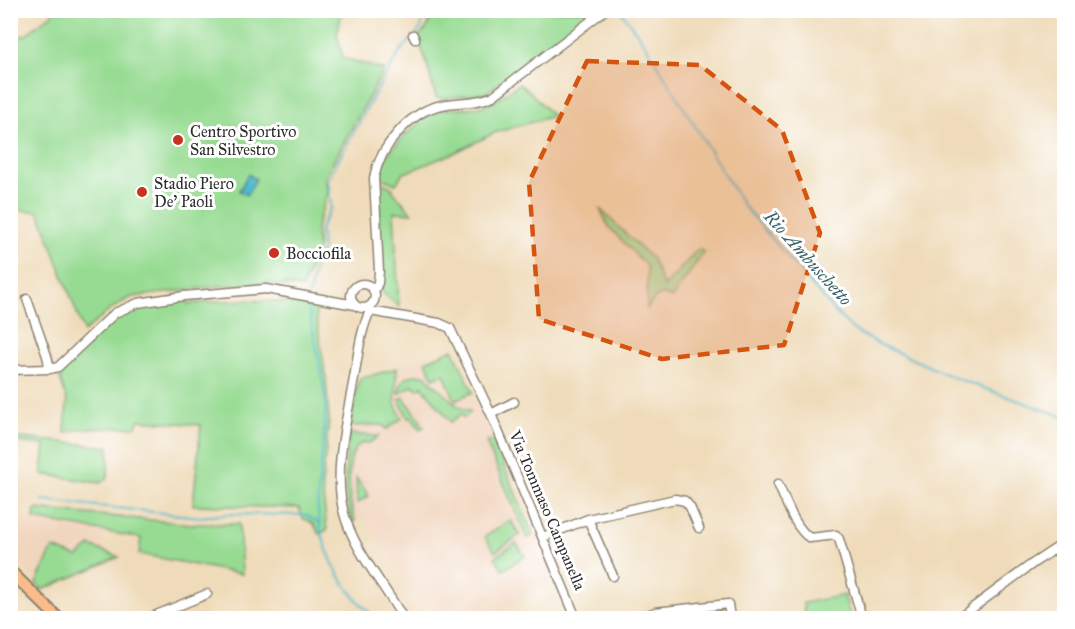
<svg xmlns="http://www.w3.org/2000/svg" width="1075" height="629" viewBox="0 0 1075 629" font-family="'IM FELL Great Primer',serif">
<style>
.built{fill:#f1d5bd}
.green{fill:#97db93;stroke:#61835f;stroke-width:1.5}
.water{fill:#4cb6c9;stroke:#3c707a;stroke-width:1.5}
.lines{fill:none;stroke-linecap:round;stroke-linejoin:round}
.stream{stroke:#4cb6c9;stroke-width:2}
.minor-casing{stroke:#8d8372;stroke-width:11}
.major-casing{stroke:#8d8372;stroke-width:14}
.minor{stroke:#fff;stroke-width:8}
.major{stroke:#f9bc8a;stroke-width:10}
.marked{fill:#d5540f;fill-opacity:0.2;stroke:#d5540f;stroke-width:4.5;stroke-dasharray:12 8;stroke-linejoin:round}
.poi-dot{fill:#c8321e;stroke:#fff;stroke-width:2}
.labels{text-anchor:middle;stroke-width:6;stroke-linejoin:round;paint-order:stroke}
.poi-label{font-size:16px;fill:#2b2b2b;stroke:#fff;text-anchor:start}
.street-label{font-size:16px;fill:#2b2b2b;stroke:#fff}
.water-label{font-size:18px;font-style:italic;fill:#38636a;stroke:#fff}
</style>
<rect width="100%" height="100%" fill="#fff"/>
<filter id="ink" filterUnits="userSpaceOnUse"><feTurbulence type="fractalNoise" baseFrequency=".0167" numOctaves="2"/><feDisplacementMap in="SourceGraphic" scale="12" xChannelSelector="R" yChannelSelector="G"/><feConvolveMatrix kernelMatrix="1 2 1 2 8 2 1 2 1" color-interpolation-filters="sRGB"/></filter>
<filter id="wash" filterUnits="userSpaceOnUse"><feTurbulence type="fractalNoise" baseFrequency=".008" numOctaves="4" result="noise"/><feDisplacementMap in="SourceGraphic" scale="24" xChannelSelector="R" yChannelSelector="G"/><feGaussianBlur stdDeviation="1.35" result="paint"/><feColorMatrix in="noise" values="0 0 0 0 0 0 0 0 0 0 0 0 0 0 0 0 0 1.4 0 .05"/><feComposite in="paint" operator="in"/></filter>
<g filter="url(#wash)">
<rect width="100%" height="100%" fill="#efdbba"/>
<path class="built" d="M453,349l20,44 -5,3 2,6 7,-2 18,37 59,142 -66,39h-55l-4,-3 -67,-99 -10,6 -7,-27v-28l14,-88z
M17,516l87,14 -3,18 -11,-2 -13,11 -24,-9 -17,35 -25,-31 -1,-22h5z"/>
<path class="green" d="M53,11h289l-5,23 6,24 41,12 -59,107 3,16 -12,35 2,20 -16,40 -33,-5 -50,3 -87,11c-18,8 -33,22 -48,35l-45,-120 -28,-3v-176l13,3 28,-22z
M428,11h163l-105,82 -46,6 -4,-2 -11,-39 -8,-21c10,-7 15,-14 11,-26z
M519,84l9,6 25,26 -59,17 -38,19 -54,22 -6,10 -17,-7 7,-21 19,-21 18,-16 14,-9 42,-3 13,-4z
M382,183l11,5 -1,2 20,23 -18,-1 5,95 -17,-15 -4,-108z
M599,208l53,51 12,28 34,-38 6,3 -32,46 -9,-4 -8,4 -8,11v-42l-38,-40z
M187,298l1,6c39,-5 76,-5 115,0l2,-3 9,1 12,76 3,42 -7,65 5,45 -8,4c-3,-8 -7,-14 -16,-15l-4,-11 -106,-3 8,-80 -62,-5 -4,7 -55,2 -15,4 2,-32 -9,-29 60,-57 18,-9z
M453,349l20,43 -18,8 -11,-26 -11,4 -7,-17z
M397,368l-2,36 7,14 -15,11 -5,-4 -32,1 9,-47z
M414,375h10l35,32 12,5 -7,6 -3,-4 -10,8 -29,-36 -5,3 -4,-4 -14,9c0,-12 4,-16 15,-19z
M403,397l18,23 -1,2 4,5 -4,2 -9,-12 -3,1 -9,-18z
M349,434l30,2 -10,7c-29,-4 -19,62 -14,78l-3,1c-10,-30 -7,-57 -3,-88z
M11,437l98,10 -1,31 -8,5 -58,-9 3,-29 -34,-4z
M493,440l40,95 -6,3 -41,-96z
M356,478l13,18 -12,7z
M35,509l157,15h47l3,50 -103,-20 2,-16 -107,-19z
M510,520l10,15 -25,17 -10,-15z
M516,543l9,13 -22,14 -8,-13z
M90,546l29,11 -77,33 -6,-7 17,-35 24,9z
M844,595l7,23h-46l-2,-15z"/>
<path class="water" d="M248,174l8,5 -9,16 -8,-4z"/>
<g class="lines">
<path class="stream" d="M620,10l25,34 98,161 93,108 19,18 24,13 71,32 114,41
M415,36c8,-9 9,-14 6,-26
M309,294l5,-25 8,-20 -2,-20 11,-22 -3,-28 46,-84 27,-45 10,-10
M309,299l-1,7c5,29 16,68 17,96 1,31 -5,61 -7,92 -3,47 22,95 58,124
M42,500l158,17 30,-3 76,1 15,9"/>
</g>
</g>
<g filter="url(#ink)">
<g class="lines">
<defs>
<path id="minor" d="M413,35l2,4
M351 296a12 12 0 1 1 24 0a12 12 0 1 1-24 0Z
M374,292l4,-9 1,-12 -5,-93c6,-31 36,-67 68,-73 17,-4 35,-1 51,-9l112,-86
M27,299l20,57 3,13
M368,307l2,4c-10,21 -12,45 -16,67 -8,47 -25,104 -5,150 13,32 37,60 54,90
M370,311l69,12 11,5 41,86 85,204
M10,370l40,-1 8,-2 57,-54 23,-10 46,-7 82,-7 89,16
M491,414l23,-12
M778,484c7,15 17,45 32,54l26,-3 3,4 23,79
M588,519l25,57
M543,537l45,-18 87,-20 10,2 5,6 9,21
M149,618l58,-24
M641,618l14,-6 73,-8 2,14
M959,618l73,-54 32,-21"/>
<path id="major" d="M10,571l48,47"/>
</defs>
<use href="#minor" class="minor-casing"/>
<use href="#major" class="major-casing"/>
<use href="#minor" class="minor"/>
<use href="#major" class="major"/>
</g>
</g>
<path class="marked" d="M587,61l113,4 82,65 38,103 -36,112 -122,14 -123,-40 -10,-137z"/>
<g class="poi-dot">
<circle cx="178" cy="140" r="6"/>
<circle cx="142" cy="192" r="6"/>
<circle cx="274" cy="253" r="6"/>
</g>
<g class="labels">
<g class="poi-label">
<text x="190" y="137">Centro Sportivo<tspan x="190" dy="18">San Silvestro</tspan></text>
<text x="154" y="189">Stadio Piero<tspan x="154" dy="18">De' Paoli</tspan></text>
<text x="286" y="259">Bocciofila</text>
</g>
<g class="street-label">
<text transform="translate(548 510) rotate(67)" y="6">Via Tommaso Campanella</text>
</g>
<g class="water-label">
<text transform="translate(808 258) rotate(48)" y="6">Rio Ambuschetto</text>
</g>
</g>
<rect width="1075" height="629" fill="none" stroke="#fff" stroke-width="36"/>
</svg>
